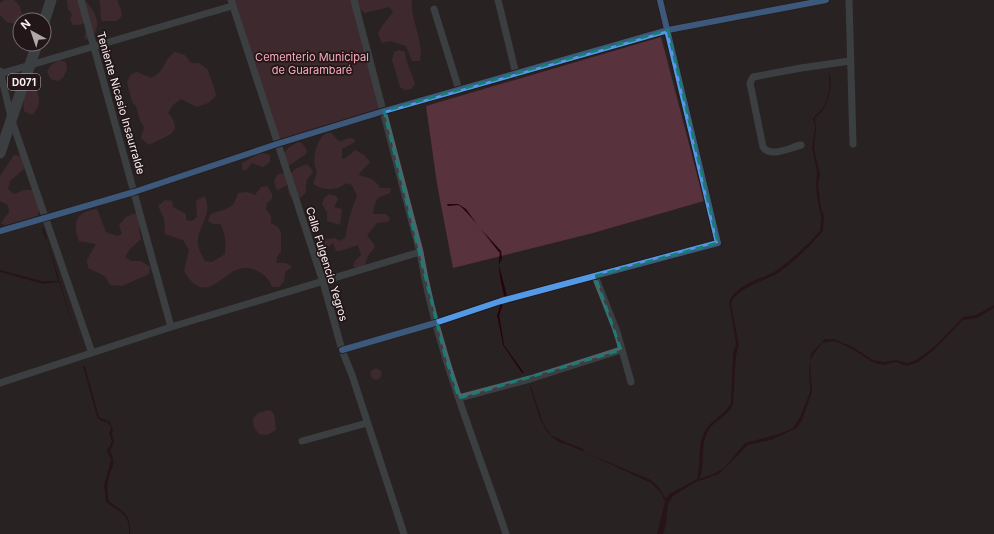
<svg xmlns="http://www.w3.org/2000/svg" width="994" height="534" viewBox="0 0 994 534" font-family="Inter,sans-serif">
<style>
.green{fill:#58323c}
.water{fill:#25030e}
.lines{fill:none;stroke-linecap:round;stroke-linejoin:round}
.stream{stroke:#25030e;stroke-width:2}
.street{stroke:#536369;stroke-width:7}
.primary{stroke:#536269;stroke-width:11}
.cycleway-casing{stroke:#221618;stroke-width:8}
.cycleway{stroke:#5399e6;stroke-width:6}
.marked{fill:none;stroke:#1b7c75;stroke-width:3;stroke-dasharray:8 5;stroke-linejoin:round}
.labels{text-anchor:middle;stroke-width:3.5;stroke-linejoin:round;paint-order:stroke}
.shield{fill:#221618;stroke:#b8afb1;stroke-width:1}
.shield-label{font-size:10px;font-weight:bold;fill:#f9f0f2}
.park-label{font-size:11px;fill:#faadbf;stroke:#221618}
.street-label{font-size:11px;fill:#f9f0f2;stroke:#221618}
</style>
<rect width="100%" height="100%" fill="#292223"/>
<path class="green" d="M5,0h9c6,5 8,10 8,18l-7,6 -8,-2 -7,-7v-12z
M67,0h18c12,15 18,25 4,41l-5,-3 3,-12 -2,-4 -5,3h-7l-3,-6 2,-5 -4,-5z
M99,0h18l4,10 1,6 -6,5h-14c-3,-7 0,-14 -3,-21z
M233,0h120l31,111 -107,33z
M355,0h57c-2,21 12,39 8,61h-8l-6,-15 -16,-5 -8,2 -4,-9c3,-9 10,-14 15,-22l-4,-5 -24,6 -7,-5z
M661,37l43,164 -111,32 -140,35 -16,-84 -11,-78z
M399,50l6,2c1,12 7,21 10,32l-4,5 -6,1 -5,-3 -8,-27 2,-8z
M175,52l10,3 6,8h8l9,7c2,9 7,16 8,26l-8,7 -11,4 -16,-8 -8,6 -5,8c19,22 -5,23 -19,32l-8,-7 3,-11 -4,-7 -4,-14 -4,-4 -5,-20 4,-8 6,-2 14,6c14,-6 12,-18 24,-26z
M59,60l7,2 1,7 -4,9 -6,3 -6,-2 -4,-7 3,-6z
M34,82c4,15 10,20 -2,33l-8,-4c-2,-12 1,-20 10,-29z
M326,133h5l9,9 9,-4 5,1 1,3 -13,7v10l4,-1 9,-8 9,5 6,7 -12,13c10,3 17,3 22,13h11l-1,5c-15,5 -14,5 -17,21h13l4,4 -2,4 -11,1 -10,12 8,11c-2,5 -4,5 -6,8 -4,7 -2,11 -9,16l-7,-4 2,-5 6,-6 -3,-10 -18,6h-4l-3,-8 -12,9 -2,-8 2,-4 14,-2 4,3 6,-3c3,-14 6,-29 12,-42l-5,-11 -6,-2c-10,9 -24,7 -33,1l4,-12c-6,-11 -1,-32 9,-39z
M298,142l4,1 5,7 -1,4 -19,13 -3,-13 4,-6z
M260,153l10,2v7l-7,5 -11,-4 -6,7h-4v-7z
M14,155l9,1 2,12 -15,13 -2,8 6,5 10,-4h9l7,18 -2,8 -10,6 -20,5 -7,-4 8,-11 -1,-7 -8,-4v-25z
M307,164l6,7c-1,4 -5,6 -6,9 -3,11 3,13 -11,20 -7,-3 -9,-8 -8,-15l-11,5 -3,-9 3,-6 5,-2 5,3 3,-1c4,-7 10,-8 17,-11z
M267,186l5,8v5l-5,4 -1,6 5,7v7l7,4 3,5v19l-4,6 -1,6h10l6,4 -7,5 -1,9 -5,6h-7c-3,-9 -8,-13 -17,-17 -29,-14 -45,45 -71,1l5,-21 -6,-10 -18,-6 -1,-16 -6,-12 7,-6 7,1 1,6 13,7v6l6,1 5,-4 -1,-16 8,-5c11,18 -8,30 -6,48 0,5 4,12 7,17l7,1 13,-8c1,-12 1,-20 -5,-30h-7l-5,-3 3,-7c15,-6 22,-3 27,-21l9,-1 8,3 6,-8z
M329,194l7,2 2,3 -4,8 8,2 -2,16 -13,-4v-9l-5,-8 2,-6z
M97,209l9,23 11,4 5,-2 -3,-9 7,-8 9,-4 6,5 -2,11 2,10 -11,10 -5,8 6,4h10l9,6 -1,7 -27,12 -12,-1 -5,-9 -17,-8 -1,-8 9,-16 -17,-3c-7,-20 -3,-29 18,-32z
M370.5 374a5.5 5.5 0 1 1 11 0a5.5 5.5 0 1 1-11 0Z
M270,410l4,4 2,16 -9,5 -8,-1 -5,-7 -1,-8 5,-6z"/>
<path class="water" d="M828,72c6,7 1,29 -5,38 -2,4 -7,5 -8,9l1,9 -2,21 6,25 -2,11 3,23 -2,1 -3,-21 1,-17 -5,-23 3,-21 -2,-8c2,-4 5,-6 8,-9 8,-8 10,-28 7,-38z
M447,204h11l8,5 13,18 22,24 1,7 -3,7 8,31h-3c-3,-15 -7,-28 -4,-43 -7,-8 -35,-46 -42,-48 -3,0 -7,1 -10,1z
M824,213l-1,18c-12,14 -29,31 -45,42 -13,8 -41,14 -47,31l8,41 -3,11 -3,48c-4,13 -20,16 -26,29 -7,15 -1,33 -8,46l16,-6 9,-5 21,-25 34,-9 14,-6 7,-11 10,-25 -1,-22 2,-17 14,-14h9l19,8 20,13 11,2 12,-2 11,3 9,-3 18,-13 29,-30 13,-2 18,-10v3l-17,10 -14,2 -28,29 -18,14 -11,3 -10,-4 -13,3 -11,-3 -20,-13 -17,-8 -13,2 -9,12 -3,7 2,30 -10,28 -5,8 -26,12 -23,5 -29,29 -23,8 -23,14 -5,8 -2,21 -3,9h-6l8,-32 -4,-9 -10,-10 -71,-33 71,30 7,6 8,13 3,-5 28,-15c4,-15 0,-30 6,-44 5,-14 23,-20 28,-33l2,-50 3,-8 -7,-43c9,-17 27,-20 43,-28 9,-4 44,-35 48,-43 1,-5 1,-11 1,-16z
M46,236l36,119 -23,-73 -16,2 -43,-12v-2l42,11h16z
M497,314h2l5,31 20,28h-2l-19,-28z
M83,366h2l14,51 10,4 4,8 -1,5 2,8 -4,9c8,14 0,17 -2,30 -1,7 0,13 0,19 13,11 24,13 22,34h-1c1,-21 -9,-21 -23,-32l-2,-17 7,-25 -4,-9 5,-10 -3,-7 2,-7 -4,-5 -6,-1 -4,-4z
M531,386l12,37 8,12 15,7 -3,2c-22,-9 -26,-36 -33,-57z"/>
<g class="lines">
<path class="stream" d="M820,207l2,9
M43,229l3,9
M498,316l4,-13
M563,442l20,8"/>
<path class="street" d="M81,0l90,327
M231,0l92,282 19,68 10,25 52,159
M354,0l66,252c16,97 55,189 86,282
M498,0l18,74
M849,0l4,144
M434,9l25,81
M0,71l12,50 80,232
M0,74l232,-68
M801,145c-12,3 -30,13 -38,2l-13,-64 3,-6 48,-9 49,-7
M0,231l134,-39 143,-48 107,-33 284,-81 158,-30
M595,276l22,56 14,50
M342,350l93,-27 66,-22 217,-58 -58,-243
M0,383l171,-56 249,-75
M459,398l71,-19 91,-29
M302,441l65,-18"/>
<path class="primary" d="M44,22l7,-22
M0,153l37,-109"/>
<defs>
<path id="cycleway" d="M0,231l134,-39 143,-48 107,-33 284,-81 158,-30
M342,350l93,-27 66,-22 217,-58 -58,-243"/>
</defs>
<use href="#cycleway" class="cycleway-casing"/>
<use href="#cycleway" class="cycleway"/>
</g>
<path d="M0 0H994V534H0ZM668,30l50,213 -123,33 26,74 -162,48 -14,-43 -61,-244z" fill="#292223" fill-opacity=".55" fill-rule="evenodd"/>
<path class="marked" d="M668,30l50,213 -123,33 26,74 -162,48 -14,-43 -61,-244z"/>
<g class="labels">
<rect class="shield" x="8" y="74" width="32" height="16" rx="3"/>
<g class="shield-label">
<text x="24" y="86">D071</text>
</g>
<g class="park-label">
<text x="312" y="61">Cementerio Municipal<tspan x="312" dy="13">de Guarambaré</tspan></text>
</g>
<g class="street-label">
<text transform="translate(121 103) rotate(74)" y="4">Teniente Nicasio Insaurralde</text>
<text transform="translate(327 264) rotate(73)" y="4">Calle Fulgencio Yegros</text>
</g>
</g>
<g transform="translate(32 32) rotate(320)"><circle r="19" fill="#221618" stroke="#786d6f"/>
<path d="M0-3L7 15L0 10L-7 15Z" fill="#b0a8aa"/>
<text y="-6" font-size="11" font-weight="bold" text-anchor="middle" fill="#f9f0f2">N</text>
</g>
</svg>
